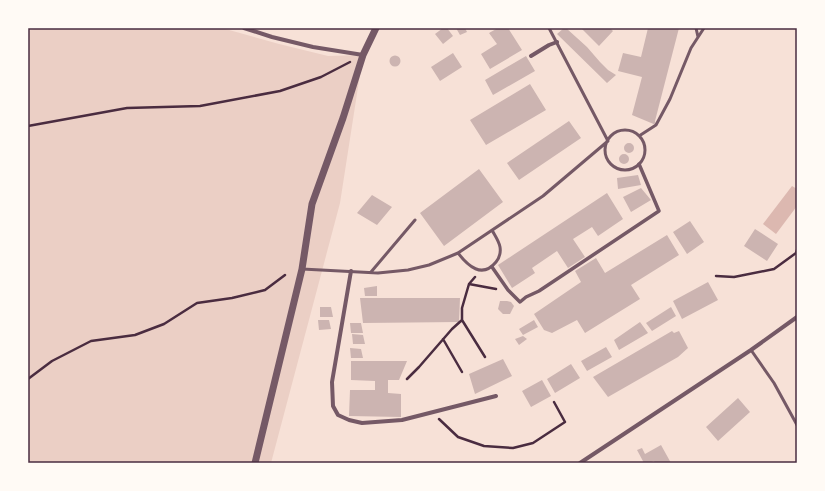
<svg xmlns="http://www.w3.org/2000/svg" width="825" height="491" viewBox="0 0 825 491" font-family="'Source Sans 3',sans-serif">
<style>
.green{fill:#ebcfc5}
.water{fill:#dcb8b0}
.building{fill:#ccb4b1}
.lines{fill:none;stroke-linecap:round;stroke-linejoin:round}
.path{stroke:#4a2c40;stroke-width:2.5}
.service{stroke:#755966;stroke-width:3}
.pedestrian{stroke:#755966;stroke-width:3.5}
.minor{stroke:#755966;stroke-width:4}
.tertiary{stroke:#755966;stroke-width:7}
.neatline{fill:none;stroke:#4a2c40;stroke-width:1.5}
</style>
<rect width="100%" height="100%" fill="#f7e1d7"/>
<path class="green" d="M37,28h185l57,16 49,12 35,-1 -23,148 -69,260h-243v-432z"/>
<path class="water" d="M792,186l5,3v17l-21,28 -13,-10z"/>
<path class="building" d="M443,28h4l6,8 -10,8 -8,-10z
M456,28h9l2,4 -7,3z
M498,28h10l14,22 -32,19 -9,-15 16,-10 -8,-11z
M564,28h2l21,19 13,15 8,8 8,5 -9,8 -50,-49z
M581,28h29l3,3 -14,15z
M648,28h31l-24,93 1,4 -24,-10 10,-38 -24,-6 5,-18 18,4z
M453,53l9,14 -22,14 -9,-14z
M389.5 61a5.5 5.5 0 1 1 11 0a5.5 5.5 0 1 1-11 0Z
M526,56l9,15 -42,24 -8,-15z
M530,84l16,26 -60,35 -16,-25z
M569,121l12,17 -62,42 -12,-17z
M624 148a5 5 0 1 1 10 0a5 5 0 1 1-10 0Z
M619 159a5 5 0 1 1 10 0a5 5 0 1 1-10 0Z
M479,169l24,33 -59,44 -24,-33z
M638,175l3,10 -23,4 -1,-11z
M641,188l10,12 -20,12 -8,-15z
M607,193l16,26 -25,17 -6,-9 -19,12 12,18 -17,11 -11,-17 -25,17 3,5 -23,15 -14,-23z
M372,195l20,12 -15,18 -20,-12z
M690,221l14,21 -17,12 -14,-22z
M755,229l23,15 -11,17 -23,-15z
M667,235l12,20 -48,30 9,14 -55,34 -8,-13 -25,13 -8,-3 -10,-16 47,-32 -6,-11 21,-13 9,15z
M708,282l10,18 -36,19 -9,-18z
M377,286v10h-12l-1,-8z
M360,298h100l-1,24 -96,1z
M500,301h7l4,1 3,4 -4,8h-7l-5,-5z
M320,307h11l2,10h-13z
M671,307l5,9 -24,15 -6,-8z
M318,320h11l2,9 -12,1z
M534,320l4,7 -15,8 -4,-6z
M640,322l8,11 -29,17 -5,-10z
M350,323h11l2,10h-12z
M672,331l2,2 5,-2 9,17 -10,9 -70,40 -15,-20z
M352,334l11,1 2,9h-12z
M523,336l4,3 -8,6 -4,-6z
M606,347l6,10 -25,14 -6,-10z
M350,348l11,1 2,9h-12z
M503,359l9,17 -37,18 -6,-20z
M351,361h56l-8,19h-11v13l13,1v23l-52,-1 1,-26h25v-9l-24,-1z
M571,364l9,14 -25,15 -8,-14z
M542,380l9,16 -20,11 -9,-16z
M738,398l12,14 -32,29 -12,-14z
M661,445l10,18h-16l-1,-2 -5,2h-5l-7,-13 5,-2 3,6z"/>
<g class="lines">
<path class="path" d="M28,126l99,-18 73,-2 80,-15 41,-14 29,-15
M716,276l18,1 40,-8 22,-16 1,-3
M469,284l27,5
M462,320l23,37
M443,339l19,33
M28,379l24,-18 39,-20 44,-6 29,-11 33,-21 35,-5 33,-8 20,-15
M407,379l12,-12 33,-38 10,-9v-12l7,-24 6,-7
M439,419l19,18 26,9 29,2 20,-5 32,-21 -11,-20"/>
<path class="service" d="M696,28l2,9
M605 150a20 20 0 1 1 40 0a20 20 0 1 1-40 0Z
M639,136l17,-11 14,-26 21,-51 13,-20
M458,253c10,13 24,26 38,9 4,-5 5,-9 4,-15 -1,-6 -5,-11 -8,-17
M302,269l76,4 30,-3 21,-5 29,-12 85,-57 65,-55 -59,-113
M371,272l44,-52
M751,350l23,33 23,42"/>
<path class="pedestrian" d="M492,267l16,23 12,12 6,-5 13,-6 120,-80 -20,-47"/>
<path class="minor" d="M244,28l28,9 41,10 50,8
M531,56l18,-11 8,-3
M351,271l-19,111 1,24 5,9 11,5 13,3 40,-3 94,-24
M580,463l171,-113 46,-33"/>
<path class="tertiary" d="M255,463l47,-194 10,-65 31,-86 20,-63 13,-27"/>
</g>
<rect width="825" height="491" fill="none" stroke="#fffaf5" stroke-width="58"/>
<rect x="29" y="29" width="767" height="433" class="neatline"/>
</svg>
